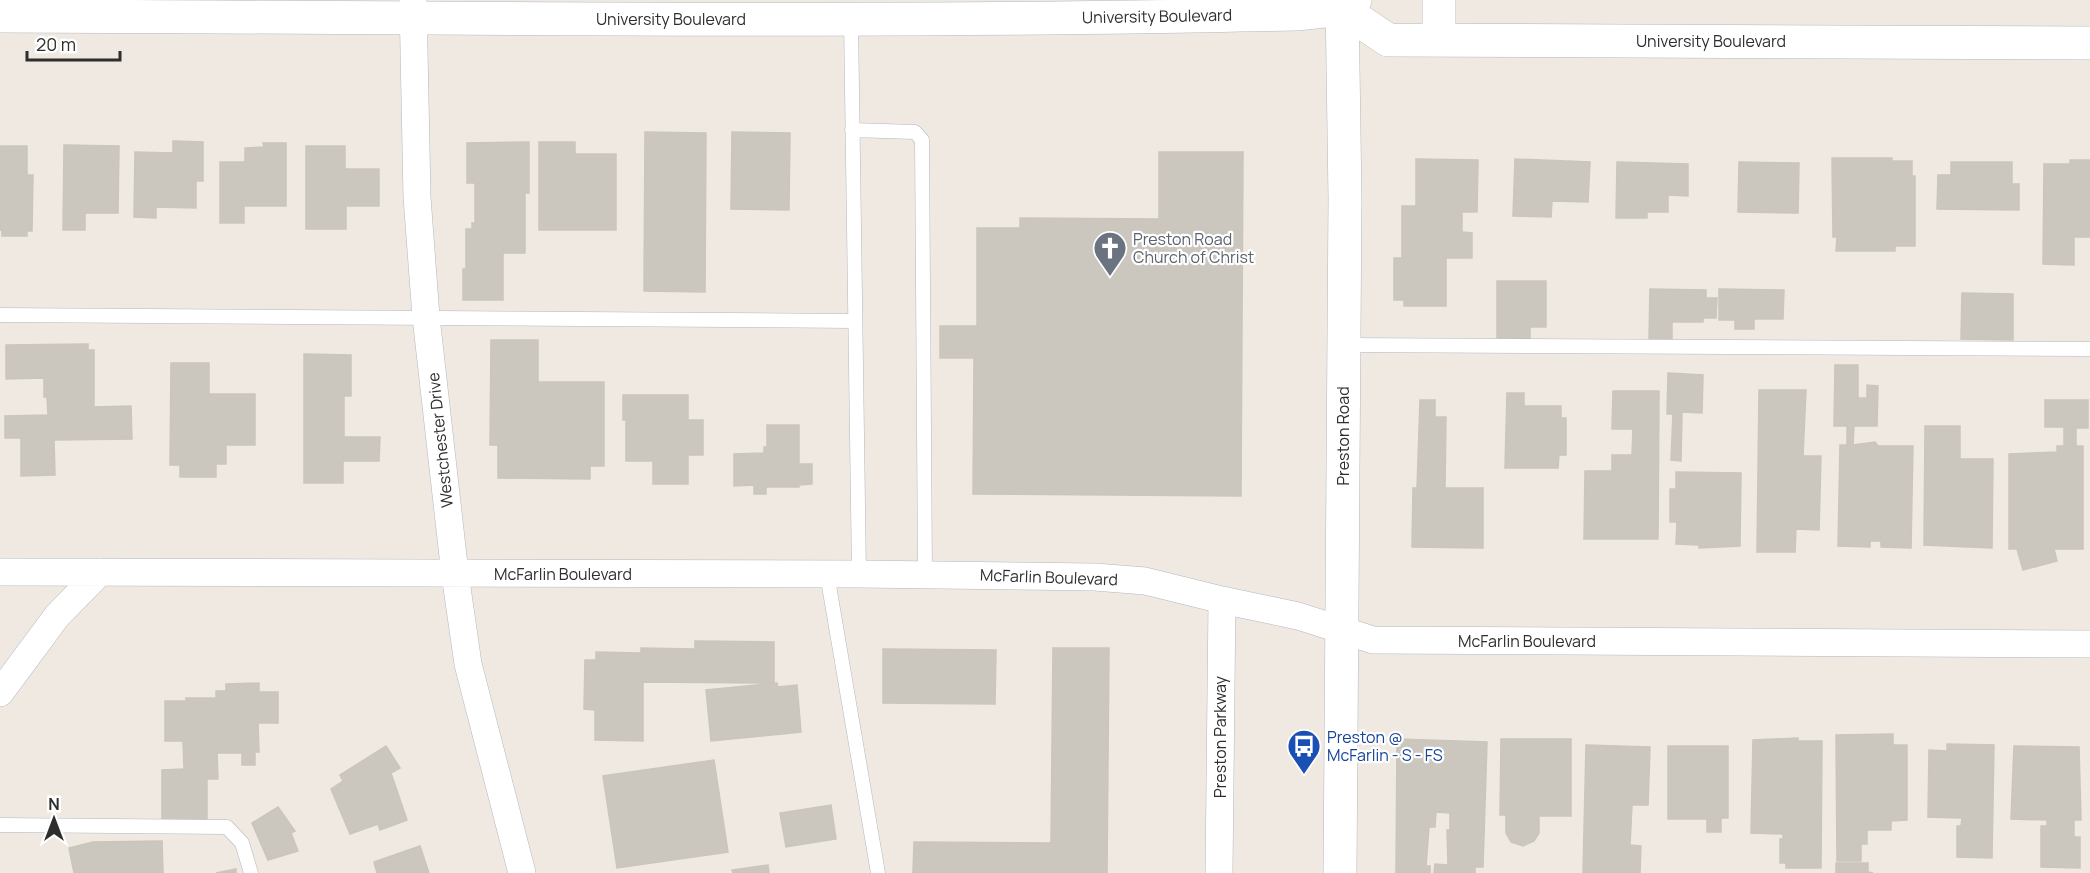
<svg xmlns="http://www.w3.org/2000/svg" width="2090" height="873" viewBox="0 0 2090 873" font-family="Manrope,sans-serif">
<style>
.building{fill:#cbc7bf;stroke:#cbc5ba;stroke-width:1.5}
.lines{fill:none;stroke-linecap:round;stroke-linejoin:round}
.service-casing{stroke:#b4b7c1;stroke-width:15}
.minor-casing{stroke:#b4b7c1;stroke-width:28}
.tertiary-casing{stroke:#b4b7c1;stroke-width:34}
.secondary-casing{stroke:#b4b7c1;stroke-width:34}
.service{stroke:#fff;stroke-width:14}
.minor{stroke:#fff;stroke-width:27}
.tertiary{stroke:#fff;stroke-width:33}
.secondary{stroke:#fff;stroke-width:33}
.labels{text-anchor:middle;stroke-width:4.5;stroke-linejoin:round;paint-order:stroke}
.street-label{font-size:16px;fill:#2e2e2e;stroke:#fff}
.worship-label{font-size:16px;fill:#5b616d;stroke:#fff;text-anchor:start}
.transit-label{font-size:16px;fill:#164399;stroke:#fff;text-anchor:start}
</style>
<rect width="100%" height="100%" fill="#efe9e1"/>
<path class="building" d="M645,132l61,1 -1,159 -61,-1z
M732,132l58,1 -1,77 -58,-1z
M173,141l30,1v39h-7v27l-40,-1v11l-22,-1 1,-65 38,1z
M529,142v51h-4v60h-22v47h-40v-31h3v-40h6v-6h3v-40h-8v-40z
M539,142h36v12h41v76h-77z
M263,143h23v63h-42v17h-24v-61h25v-14l19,-1z
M64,145l55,1 -1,67h-33v17h-22z
M0,146h27v29h6l-1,56h-5v5h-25v-6h-2z
M306,146h39v23h34v37h-33v23h-40z
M1159,152h84l-2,344 -268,-2 1,-136h-34v-32h37v-98h43v-10l139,1z
M1832,158h60v3h20v15h3v70h-20v5h-59l1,-14h-4z
M1416,159l62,1 -1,52h-15v20l10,1v25h-26v48h-42v-6h-10v-42h8v-52h14z
M1515,159l75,3 -2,40 -36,-1 -1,16 -38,-1z
M2070,160h20v77h-16v28l-31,-1 1,-100h26z
M1617,162l71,2v32l-20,-1v17h-21v6h-31z
M1739,162l60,1 -1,50 -60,-1z
M1951,162h61v22h7v26l-82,-1 1,-34h13z
M1497,281h49v46h-16v12h-33z
M1650,289l56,1v8h11l-1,20h-13v4h-31v18h-23z
M1719,289l65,1 -1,29h-29v10h-19v-9h-16z
M1962,293l51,1v46l-52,-1z
M491,340h47v42h66v84h-14v13l-92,-1v-33h-8z
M88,344v6h6v57l37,-1 1,33 -78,1 1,35 -34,1v-38h-16v-22l43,-1 -1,-18h-3v-19l-38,1v-34z
M304,354l47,1v41h-7v41h36l-1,24h-36v22h-39z
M171,363h38v31h46v51h-29v19h-10v13h-36v-12h-10z
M1835,365h23v33h9v-13l11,1 -1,40h-23l-1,19 22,-3 3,4h35l-2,102 -30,-1v-6h-11v6l-32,-1 2,-101h7v-19h-13z
M1668,373l35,2 -1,38 -20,-1 -1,49 -10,-1 2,-46h-6z
M1759,390h47l-3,66h18l-2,74 -23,-1 -1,23h-38z
M1613,391h46l-1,148h-74l1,-68h27v-16h20l1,-26h-21z
M1507,393h17v13h37v12h5v37h-7l-1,13h-53z
M623,395h65v25h15v35h-15v29h-35v-23h-27v-41h-3z
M1420,400h15v17h11l-1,71h38v60l-71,-1 1,-59h4z
M2045,400h43v28h-12v18h7v103h-29l3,12 -34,9 -6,-21h-8v-95l48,-2v-6h7v-19h-19z
M767,425h32v39h13v20l-13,1v2h-33v7h-12v-9l-20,1v-32l30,-1v-6h3z
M1925,426h35v33h33l-1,89 -68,-3z
M1676,472l65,1 -1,73 -41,2v-3l-23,-1 1,-22h-7v-33h6z
M695,641l79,1v41l-131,-1v59l-48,-1v-30l-11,-1 1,-49h11v-8l45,1v-5l54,1z
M1053,648h56l-2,225h-194l1,-31 137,1z
M883,649l113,1 -1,54 -112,-1z
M259,683v9h19v31h-20l1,29h-4v13h-13v-12h-25l1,26h-11v41h-45v-50l22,-1 -1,-28h-18v-40h21v-3h30v-7h10v-7z
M777,683l1,4 19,-2 4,47 -90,9 -5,-51z
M1893,734v11h14v75l-16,1v9h-24v14h-6v17h-24l-1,-126z
M1798,738v3h24l-1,127h-35v-5h-6v-24h3v-5l-32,-1 2,-93z
M1397,739l90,3 -4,125h-8v6h-41l1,-9 13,1 -1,-35h3v-17l-14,-1 -1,15h-6l-3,39h4v7h-34z
M1501,739h70v77h-32v17l-5,8 -11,5 -12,-4 -5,-9v-18h-6z
M1947,744l47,1 -2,113 -35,-1v-31h4l1,-8 -34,-1 1,-67 18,1z
M1586,745l64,2 -2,58h-16l-2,40 11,1 -1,27h-57z
M386,746l14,22 -9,5 16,47 -27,10 -2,-6 -28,10 -19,-45 12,-8 -3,-6z
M1668,746h60v72h-7v14h-14v-13h-39z
M2014,746l65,1 2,73h-7v17h6v31l-39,-1v-41h6v-6l-36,-1z
M714,760l14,92 -111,16 -14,-92z
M831,805l5,34 -50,8 -6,-34z
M278,807l17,24 -4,2 7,18 -30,9 -16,-37z
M162,841l1,32h-89l-5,-25 24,-6z
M420,846l9,27h-52l-3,-11z
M1836,863h32v9l5,1h-37z
M768,865l1,8h-36l-1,-3z
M236,869v4h-20z"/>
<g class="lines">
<defs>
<path id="service" d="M851,20l8,554
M852,130l63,2 7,8 3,434
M0,315l855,6
M1344,345l746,4
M827,574l51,299
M0,825l227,2 15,16 9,30"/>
<path id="minor" d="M413,0l4,197 9,120 29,257 13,90 54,209
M0,572l859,2 236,3 50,4 77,19 76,16 75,24 717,4
M0,693l57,-77 43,-44
M1219,873l3,-273"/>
<path id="tertiary" d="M1439,0v40
M1342,9l46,31 702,3
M0,16c432,1 865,8 1297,-2l45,-5 13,-9"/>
<path id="secondary" d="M1340,873l5,-674 -3,-199"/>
</defs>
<use href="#service" class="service-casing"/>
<use href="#minor" class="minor-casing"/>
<use href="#tertiary" class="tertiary-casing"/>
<use href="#secondary" class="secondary-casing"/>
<use href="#service" class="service"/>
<use href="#minor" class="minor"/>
<use href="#tertiary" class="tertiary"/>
<use href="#secondary" class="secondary"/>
</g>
<defs>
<symbol id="church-pin" viewBox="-11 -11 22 30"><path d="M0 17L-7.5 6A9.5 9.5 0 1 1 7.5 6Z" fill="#6b7280" stroke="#fff"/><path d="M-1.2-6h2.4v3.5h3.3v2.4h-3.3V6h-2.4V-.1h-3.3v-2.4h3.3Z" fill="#fff"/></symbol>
<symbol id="bus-pin" viewBox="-11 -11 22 30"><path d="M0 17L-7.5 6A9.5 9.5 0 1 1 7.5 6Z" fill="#1a4fb4" stroke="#fff"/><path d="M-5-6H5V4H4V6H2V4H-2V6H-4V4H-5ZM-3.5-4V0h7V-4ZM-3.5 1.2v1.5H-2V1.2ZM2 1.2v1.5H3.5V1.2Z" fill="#fff"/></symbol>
</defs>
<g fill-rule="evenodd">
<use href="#church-pin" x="1091" y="229" width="38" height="52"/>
<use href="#bus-pin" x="1285" y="727" width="38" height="52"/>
</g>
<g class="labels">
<g class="street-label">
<text transform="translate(1157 16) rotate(-1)" y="6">University Boulevard</text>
<text x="671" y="25">University Boulevard</text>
<text x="1711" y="47">University Boulevard</text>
<text transform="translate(1343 436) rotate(-90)" y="6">Preston Road</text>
<text transform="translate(440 440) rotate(-96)" y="6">Westchester Drive</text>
<text x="563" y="580">McFarlin Boulevard</text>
<text transform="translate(1049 577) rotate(2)" y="6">McFarlin Boulevard</text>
<text x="1527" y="647">McFarlin Boulevard</text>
<text transform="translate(1220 737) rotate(-90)" y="6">Preston Parkway</text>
</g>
<g class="worship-label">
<text x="1133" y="245">Preston Road<tspan x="1133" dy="18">Church of Christ</tspan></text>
</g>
<g class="transit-label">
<text x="1327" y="743">Preston @<tspan x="1327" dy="18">McFarlin - S - FS</tspan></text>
</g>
</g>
<g transform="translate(54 819)" stroke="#ffffff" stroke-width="4.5" paint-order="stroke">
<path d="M0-4.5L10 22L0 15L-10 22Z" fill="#2e2e2e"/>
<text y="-9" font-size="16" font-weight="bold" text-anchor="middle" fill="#2e2e2e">N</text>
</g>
<path d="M27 51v9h93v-9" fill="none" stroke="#2e2e2e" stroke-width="3"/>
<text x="36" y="51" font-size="18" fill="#2e2e2e" stroke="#ffffff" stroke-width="4.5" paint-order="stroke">20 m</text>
</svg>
